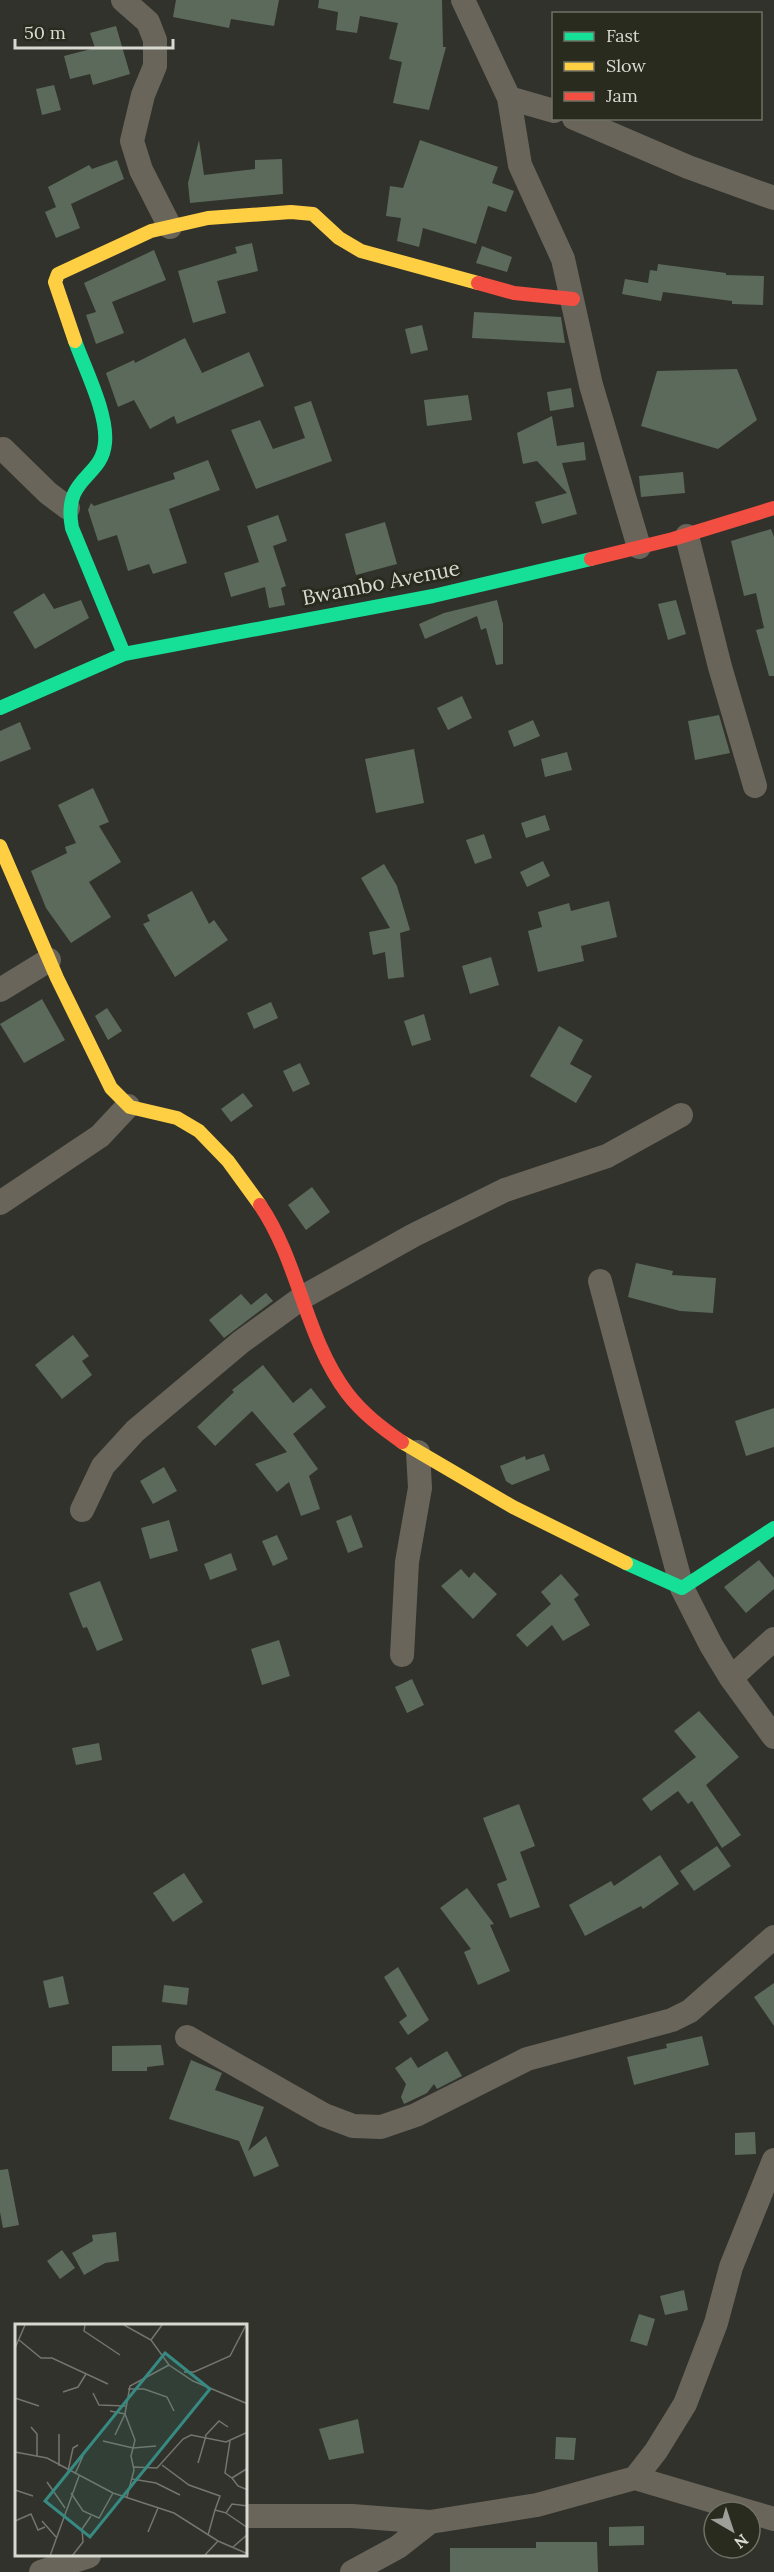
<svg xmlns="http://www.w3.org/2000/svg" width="774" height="2572" viewBox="0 0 774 2572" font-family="Lora,serif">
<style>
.building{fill:#5c6a5b}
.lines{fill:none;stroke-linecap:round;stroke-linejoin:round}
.street{stroke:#69655b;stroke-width:24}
.fast{stroke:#16e098;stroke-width:14}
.slow{stroke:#ffcf43;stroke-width:14}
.jam{stroke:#f24e42;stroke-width:14}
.labels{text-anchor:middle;stroke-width:6;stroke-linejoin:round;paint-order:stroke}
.street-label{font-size:21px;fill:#d8dad2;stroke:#292b1e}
.inset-road{fill:none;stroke:#74756e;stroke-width:1.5}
.view{fill:#378a82;fill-opacity:0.15;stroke:#378a82;stroke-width:3}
.inset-edge{fill:none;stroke:#d8dad2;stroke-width:3}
</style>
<rect width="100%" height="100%" fill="#31322b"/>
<path class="building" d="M176,0h103l-5,26 -43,-7 -2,9 -56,-11z
M319,0h123l1,47h3l-17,63 -36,-7 9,-41 -13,-3 9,-36 -38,-7 -3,17 -21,-3 2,-18 -20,-4z
M116,26l14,48 -37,11 -3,-11 -20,5 -6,-23 31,-8 -5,-15z
M54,85l7,25 -19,5 -6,-26z
M199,140l5,35 51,-6v-9l27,-1 1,35 -93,9 -2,-20z
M420,140l78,27 -6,16 22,8 -8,21 -18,-6 -12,38 -53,-16 -4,19 -22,-6 4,-23 -15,-2 4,-30 13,2z
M117,160l7,19 -53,25 9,24 -24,10 -11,-26 11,-5 -8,-20 41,-22 3,4z
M252,243l6,28 -41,10 9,32 -33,10 -15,-52 59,-18 -2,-6z
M482,246l30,11 -5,15 -31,-9z
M154,250l12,30 -54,22 12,31 -28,11 -10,-29 10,-3 -12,-29z
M658,264l68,9v2l38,1 -1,29 -31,-1v-3l-69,-9 -2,9 -39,-7 3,-15 23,4 2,-13 7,1z
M474,312l87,5 4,26 -93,-5z
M422,325l6,25 -17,4 -6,-25z
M185,338l17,35 47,-21 15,34 -87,38 -3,-8 -24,13 -16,-29 -16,7 -12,-34 28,-13 1,3z
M737,369l20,51 -39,29 -77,-23 16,-55z
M571,388l3,19 -24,4 -3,-19z
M468,395l4,25 -45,6 -3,-26z
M311,401l21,60 -76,28 -25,-59 29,-10 13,29 32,-11 -11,-31z
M552,416l5,30 27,-4 2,18 -24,3 15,51 -35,10 -7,-22 32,-9 -30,-32 -14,3 -6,-31z
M208,460l12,30 -51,19 18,54 -34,11 -4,-10 -21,7 -11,-36 -19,6 -10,-31 3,-7 3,3 81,-27 -2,-6z
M683,472l2,21 -44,4 -2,-21z
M278,515l9,26 -14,5 13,40 -5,2 4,17 -16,3 -4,-21 -34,10 -7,-24 35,-11 -12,-36z
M385,522l12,42 -41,11 -11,-41z
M771,529l3,8v139h-5l-13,-46 8,-2 -8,-35 -12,3 -13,-55z
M44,593l10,16 27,-9 8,18 -54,31 -22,-37z
M497,600l6,24v40l-7,1 -10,-37 -5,2 -4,-14 -52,23 -6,-15 25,-11z
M676,600l10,34 -18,6 -10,-36z
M462,696l10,22 -24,12 -11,-22z
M719,715l11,38 -35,7 -7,-39z
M533,720l7,16 -26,11 -6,-16z
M20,722l11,27 -31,13v-31z
M414,749l10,54 -48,10 -11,-54z
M567,752l5,18 -27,7 -4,-18z
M93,788l16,34 -10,4 22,36 -32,20 22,35 -40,26 -25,-35 -15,-37 36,-18 -2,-6 11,-4 -18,-38z
M545,815l5,15 -24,8 -5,-15z
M484,834l8,24 -17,6 -9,-24z
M543,861l7,15 -23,11 -7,-15z
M384,864l13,22 13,44 -10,3 4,44 -16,2 -3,-27 -12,3 -4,-23 21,-4 -29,-50z
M192,891l17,33 5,-4 14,20 -53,37 -32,-53 7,-3 -3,-6z
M609,901l8,36 -36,9 3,15 -46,11 -10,-41 14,-4 -4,-15 31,-9 2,8z
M491,957l8,28 -29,9 -8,-28z
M42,999l23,41 -41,23 -24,-39z
M271,1002l7,16 -24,11 -7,-16z
M107,1008l15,23 -14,9 -13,-24z
M424,1014l7,26 -19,6 -8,-25z
M559,1026l24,14 -13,24 22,12 -16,27 -46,-27z
M300,1063l10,21 -17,8 -10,-21z
M243,1093l10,13 -22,16 -10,-13z
M312,1187l18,25 -24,18 -18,-25z
M636,1263l37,8 -1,4 44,3 -3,35 -33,-2 -52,-14z
M266,1293l7,8 -49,37 -15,-18 32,-26 10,11z
M73,1335l16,21 -7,5 10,14 -30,24 -27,-34z
M263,1365l30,38 18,-15 15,19 -33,27 25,35 -9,7 11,33 -19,7 -12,-34 -12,10 -22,-28 32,-12 -35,-41 -37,35 -18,-19 37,-35 -2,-2z
M774,1408v39l-28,9 -11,-35z
M544,1454l6,16 -38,15 -6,-4 -6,-15 25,-10 1,4z
M164,1467l13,24 -24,13 -13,-23z
M351,1515l12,32 -15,6 -12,-32z
M169,1520l9,31 -28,8 -9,-31z
M277,1535l11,24 -15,7 -11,-25z
M231,1553l6,17 -27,10 -6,-16z
M759,1560l15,18v11l-28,24 -22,-26z
M461,1569l8,9 5,-6 23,22 -24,25 -32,-33z
M561,1574l18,21 -5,4 16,26 -27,16 -11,-16 -25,22 -11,-12 35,-31 -10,-12z
M100,1581l23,59 -26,11 -10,-24 -4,1 -14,-35z
M279,1640l11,36 -28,9 -11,-36z
M412,1679l12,26 -17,8 -12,-26z
M699,1711l40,46 -33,28 35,50 -19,13 -30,-47 -4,3 -10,-13 -27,20 -9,-12 54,-42 -22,-26z
M99,1743l3,17 -26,5 -4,-17z
M519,1804l16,42 -15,6 20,55 -30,11 -13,-34 10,-4 -24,-62z
M717,1846l14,20 -37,25 -14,-20z
M660,1855l19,29 -36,25 -2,-3 -56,30 -16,-31 42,-24 3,5z
M184,1873l19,29 -30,20 -20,-29z
M467,1888l27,36 -4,1 20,46 -32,14 -14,-33 7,-3 -31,-41z
M398,1967l31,53 -21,15 -9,-13 8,-6 -23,-39z
M63,1976l6,28 -20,4 -6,-27z
M774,1983v43l-20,-29z
M164,1985l25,3 -2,17 -25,-3z
M702,2036l7,29 -75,20 -7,-28 40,-9 -1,-4z
M161,2045l3,20 -17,2v4h-35v-25z
M447,2051l15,25 -25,13 -3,-5 -7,9 -23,11 -3,-7 5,-13 -11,-16 16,-11 7,11z
M191,2060l31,13 -7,17 49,17 -16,44 18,-15 13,30 -25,11 -15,-36 -70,-22z
M755,2132l1,22 -21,1v-22z
M8,2169l11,56 -16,3 -3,-16v-42z
M116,2232l3,29 -14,2 -21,12 -12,-22 21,-12 -1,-6z
M62,2250l13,18 -15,11 -13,-18z
M684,2290l4,20 -23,5 -5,-19z
M639,2314l16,5 -8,27 -17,-5z
M358,2419l6,34 -35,7 -10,-31z
M556,2437l20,1 -2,22 -19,-1z
M644,2526v19l-35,1v-19z
M536,2542h61l1,30h-148v-24h86z"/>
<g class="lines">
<path class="street" d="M123,0l25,22 7,18v26l-12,29 -11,46 9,29 29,57
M463,0l46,98 11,67 43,94 28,126 48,162
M509,98l45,13
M574,118l114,49 86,31
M3,449l45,44 20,15
M687,536l33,131 35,119
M0,990l49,-30
M0,1203l100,-67 28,-30
M600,1281l82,307 29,57 20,33 43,59
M82,1510l21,-44 32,-35 106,-89 62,-45 111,-62 91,-45 102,-34 74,-41
M402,1655l5,-93 13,-74 -2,-36
M731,1678l43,-39
M187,2037l137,78 29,11 28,1 35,-12 111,-56 145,-39 18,-9 84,-74
M635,2478l21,-27 29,-47 31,-81 15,-56 43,-107
M750,2512l24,7
M246,2516h106l78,6 107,-17 98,-27 115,34
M41,2572l48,-16
M352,2572l46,-25 32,-25"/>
<path class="fast" d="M75,341c10,28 33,73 30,102 -3,36 -43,33 -33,85l52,126
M0,708l124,-54 309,-58 158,-37
M626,1563l56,25 92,-60"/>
<path class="slow" d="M75,341l-20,-59 3,-8 93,-43 57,-13 83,-6 22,2 26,24 22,13 117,32
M0,846l57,132 54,110 19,19 47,11 22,13 29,30 32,44
M402,1442l111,65 113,56"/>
<path class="jam" d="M478,283l36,10 59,6
M591,559l82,-20 101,-31
M260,1205c39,57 45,132 87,188 15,20 35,35 55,49"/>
</g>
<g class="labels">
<g class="street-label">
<text transform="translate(381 583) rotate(-11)" y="7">Bwambo Avenue</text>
</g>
</g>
<g transform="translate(15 2324)">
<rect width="232" height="232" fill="#31322b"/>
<path class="inset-road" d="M70,1l-1,6 36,24M109,1l27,15 18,25 24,16 55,23M4,16l22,18h11l56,26M136,16l11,-15M0,24l10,-23M169,48h10l36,-16 16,-31M113,65h16l23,8 7,14M48,68l15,-5 8,-13M78,69l6,12 27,1M0,74l24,8M95,87l15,3 10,26 -4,16 3,14 -7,27M16,103l6,7v22M100,111l10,-21 5,-28 39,-21M190,112l14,-15 9,6M88,117l30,7 23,-2M215,117l-5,32 7,5 16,-10M0,128l32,6 66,35 61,20 44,28 30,13M183,139l8,-27M147,141l27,20 31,11 -5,14M44,142v-32M119,143l23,1 26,-29 8,-4 35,7 22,-10M53,147l5,-23 5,-3M60,150l8,-18M217,154l6,8 10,4M117,155l24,4 24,12M32,158l18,26M0,166l18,6M56,169l12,18 16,7 14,-25M211,189l22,15M0,197l16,-7 7,16 7,-3M27,197l14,16M133,208l10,-24M193,211l7,-25 11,3 6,-9 16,2M218,223l15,-13M35,232l29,-80M57,232l11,-14 -1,-13 9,-13M179,232h10l14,-15"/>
<path class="view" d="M150,29l45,36 -120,148 -45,-36z"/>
<rect width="232" height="232" class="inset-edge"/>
</g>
<rect x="552" y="12" width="210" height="108" fill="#292b1e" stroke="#6f7166" stroke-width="1.5"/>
<rect x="564" y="32" width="30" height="9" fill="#16e098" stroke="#6f7166" stroke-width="1.5"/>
<text x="606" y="42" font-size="18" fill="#d8dad2">Fast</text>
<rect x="564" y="62" width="30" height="9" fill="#ffcf43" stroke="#6f7166" stroke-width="1.5"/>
<text x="606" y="72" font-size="18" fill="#d8dad2">Slow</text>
<rect x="564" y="92" width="30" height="9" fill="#f24e42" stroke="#6f7166" stroke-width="1.5"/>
<text x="606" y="102" font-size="18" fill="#d8dad2">Jam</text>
<g transform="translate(732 2530) rotate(141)"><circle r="28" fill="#292b1e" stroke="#6f7166" stroke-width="1.5"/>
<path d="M0-4.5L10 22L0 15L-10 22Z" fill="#9e9f98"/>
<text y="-9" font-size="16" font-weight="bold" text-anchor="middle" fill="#d8dad2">N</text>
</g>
<path d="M15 39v9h158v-9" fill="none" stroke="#d8dad2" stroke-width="3"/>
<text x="24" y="39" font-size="18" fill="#d8dad2" stroke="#292b1e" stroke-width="4.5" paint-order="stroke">50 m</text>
</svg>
